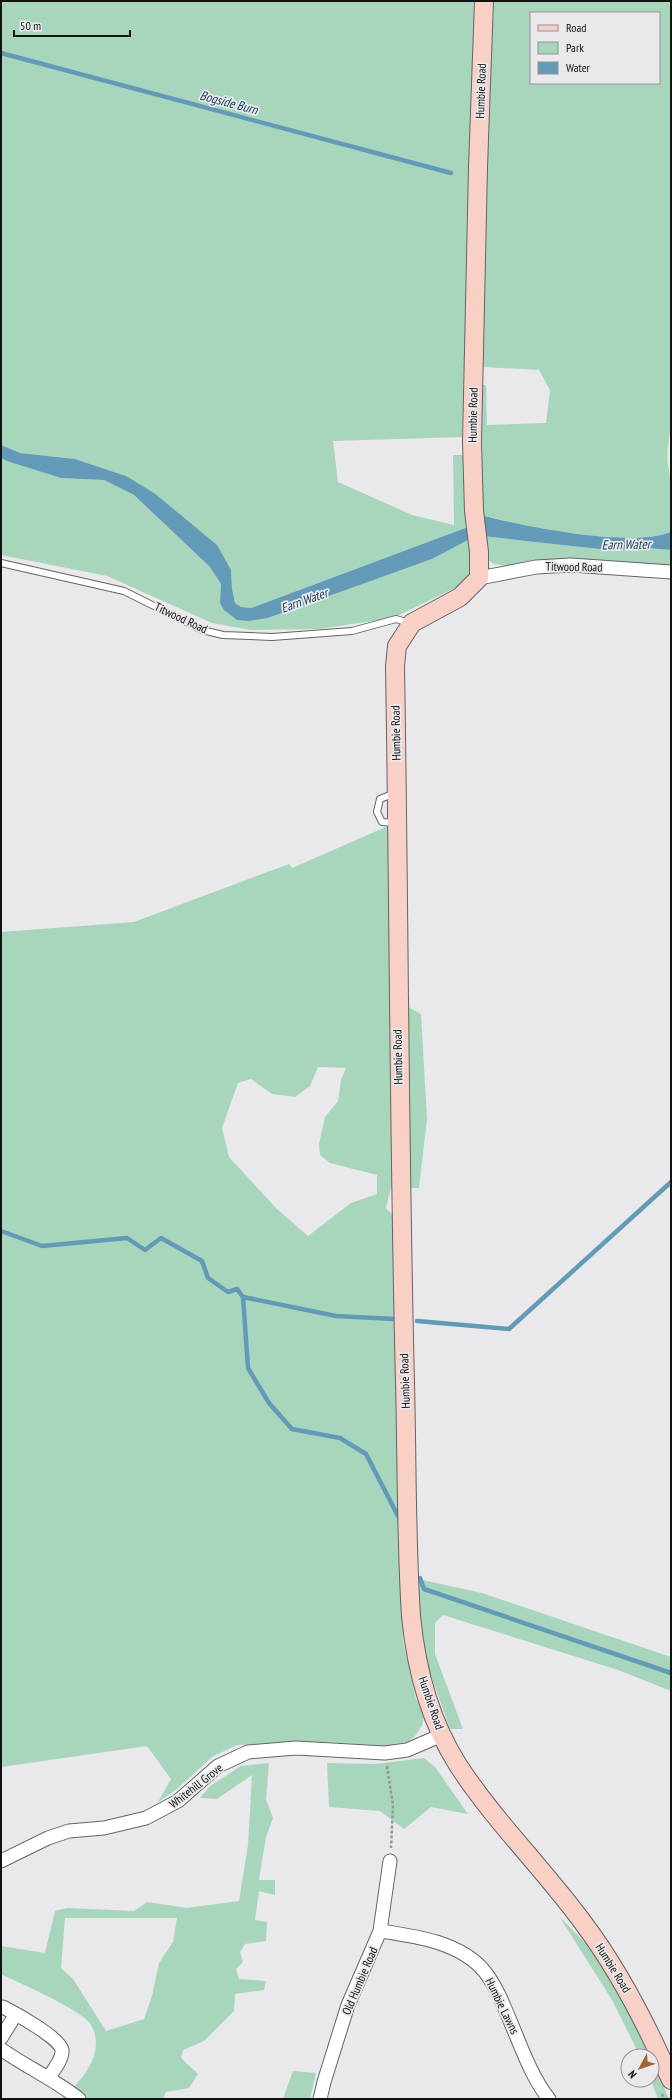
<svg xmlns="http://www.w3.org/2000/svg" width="672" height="2100" viewBox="0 0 672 2100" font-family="'PT Sans Narrow',sans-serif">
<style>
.green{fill:#a7d6bd;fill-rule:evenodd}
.water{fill:#639ab7}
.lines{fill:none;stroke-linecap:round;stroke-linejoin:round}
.stream{stroke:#639ab7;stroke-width:4.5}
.lane-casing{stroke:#636466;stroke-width:8}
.street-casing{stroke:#636466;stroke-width:15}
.secondary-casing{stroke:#636466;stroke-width:20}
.path{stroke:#979799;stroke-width:2.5;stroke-dasharray:3 2;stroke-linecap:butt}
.lane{stroke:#fff;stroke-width:6}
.street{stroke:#fff;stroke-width:13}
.secondary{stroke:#f9d0c6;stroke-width:18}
.labels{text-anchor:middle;stroke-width:3.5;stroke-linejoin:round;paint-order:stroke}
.street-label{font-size:12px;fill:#121213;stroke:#e9e9eb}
.water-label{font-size:13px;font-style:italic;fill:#19465c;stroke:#e9e9eb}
</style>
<rect width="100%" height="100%" fill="#e9e9eb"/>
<path class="green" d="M1,1h474l-13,436 -129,4 5,41 74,33 42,10 -1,-70h10l5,72 -217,81 -10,-1 -6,-4 -3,-14 -1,-19 -105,-94 -51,-17 -55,-6 -19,-8z
M494,1h177v426c-3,14 -6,36 0,50v56c-52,13 -138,-5 -190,-18v-130h5l1,40 59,-2 4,-33 -11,-20 -57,-3 2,-140zM531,13h128v70h-128z
M1,458l60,20 43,2 30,15 76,72 11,17 -1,19 29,18 19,-3 164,-59 38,-20 2,18 -2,15 -7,12 -70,34 -74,11 -68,1 -39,-7 -105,-47 -106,-21z
M482,536l126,14 39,-2 24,2v16l-123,-5 -41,5 -14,-2 -7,-7z
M388,826l6,350 -8,32 9,10 8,423 13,58 8,16 -2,11 -7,10 -8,6 -19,4 -60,-4 -91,3 -25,12 -35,32 -19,13 13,-23 -24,-33 -146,21v-835l133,-10 155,-58 3,4zM318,1067l28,1 -5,12 -3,21 -13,16 -6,27 1,11 10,8 47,12v19l-26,9 -43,33 -32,-28 -47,-51 -7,-29 16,-45 13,-4 21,15 23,3 15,-11z
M405,1005l16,9 6,105 -8,69h-10z
M418,1579l64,14 189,64v34l-53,-21 -175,-55 -8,8v31l28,75h-13l-23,-65 -9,-63z
M424,1758l11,9 33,47 -37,-7 -27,22 -24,-18 -51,-4 -2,-44 49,1z
M269,1763l-3,36 7,19 -7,19 -7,43h16v15l-16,-4 -4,29 12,2 -1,19 -21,3 -5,8 3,10 -7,7 3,10 27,2 -2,9 -29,4 -1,17 -30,30 -21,9 -2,8 17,16 -9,14 -23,4 -3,7h-78l-11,-12c15,-16 30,-39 17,-62 -8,-15 -72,-42 -90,-51v-28l44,7 10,-42 12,-3 67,3 13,-9 40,6 52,-7 9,-56 4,-70 -35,24 -17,-1 10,-12 31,-20zM65,1918h112l-4,24 -14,21 -7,33 -8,23 -38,12 -33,-52 -12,-11z
M559,1916l35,36 37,58 20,46h-11l-28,-56z
M652,2059l17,40h-11l-7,-19z
M293,2071l23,2 -6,26h-27z"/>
<path class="water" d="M1,445l19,8 55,6 51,17 28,17 63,52 14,25 1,19 3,14 6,4 10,1 217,-81 2,12 -38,20 -164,59 -19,3 -12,-1 -13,-10 -4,-7 1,-19 -11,-17 -76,-72 -30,-15 -43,-2 -54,-17 -6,-3z
M481,515c45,12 148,33 190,17v18l-24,-2 -39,2 -126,-14z"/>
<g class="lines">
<path class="stream" d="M1,53l450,120
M1,1231l41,15 85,-8 18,12 16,-12 41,23 6,17 20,14 9,-3 6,8 5,71 21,35 23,26 48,9 26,16 32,62
M243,1297l93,19 58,3
M417,1321l92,8 162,-147
M420,1578l4,11 247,84"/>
<defs>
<path id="lane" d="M1,563l123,28 78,39 21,5 49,2 80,-6 44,-12 14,4
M395,793l-15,6 -3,13 5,10 14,1"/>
<path id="street" d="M479,578l57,-11 35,-2 100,7
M1,1861l47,-23 21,-7 35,-3 42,-10 32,-17 40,-35 30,-14 48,-4 89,5 22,-3 35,-15
M380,1931c35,5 81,11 105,41 14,18 22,42 31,63 9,22 18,45 33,64
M3,2007c12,6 57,31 59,43 1,9 -9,21 -14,28
M1,2038l15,-24
M1,2049c25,18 53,30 78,50
M320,2099l4,-17 24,-77 32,-74 10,-70"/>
<path id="secondary" d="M484,1l-6,166 -6,275 2,69 5,41v26l-19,19 -48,26 -15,23 -2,20c4,239 4,477 10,716 2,78 1,156 6,234 5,52 19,105 47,149 37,57 86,104 126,159 36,48 63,101 87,156"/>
</defs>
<use href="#lane" class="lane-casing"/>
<use href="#street" class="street-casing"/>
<use href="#secondary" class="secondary-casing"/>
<path class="path" d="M387,1766l6,39 -2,43
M662,2094l2,5"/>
<use href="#lane" class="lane"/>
<use href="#street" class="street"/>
<use href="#secondary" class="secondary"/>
</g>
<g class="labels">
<g class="street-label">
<text transform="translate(481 91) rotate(-88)" y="4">Humbie Road</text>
<text transform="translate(473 415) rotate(-89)" y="4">Humbie Road</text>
<text transform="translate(574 567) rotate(1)" y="4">Titwood Road</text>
<text transform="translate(181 618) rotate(25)" y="4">Titwood Road</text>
<text transform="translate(396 733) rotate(-91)" y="4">Humbie Road</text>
<text transform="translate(398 1057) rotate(-91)" y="4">Humbie Road</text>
<text transform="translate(405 1381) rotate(-92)" y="4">Humbie Road</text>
<text transform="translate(431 1703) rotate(71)" y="4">Humbie Road</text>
<text transform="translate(196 1786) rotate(-38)" y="4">Whitehill Grove</text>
<text transform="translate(613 1968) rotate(58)" y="4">Humbie Road</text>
<text transform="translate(360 1981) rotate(-67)" y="4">Old Humbie Road</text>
<text transform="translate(502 2006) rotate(64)" y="4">Humbie Lawns</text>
</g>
<g class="water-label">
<text transform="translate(229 102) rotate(15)" y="5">Bogside Burn</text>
<text transform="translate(626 544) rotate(-1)" y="5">Earn Water</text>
<text transform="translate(304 600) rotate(-20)" y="5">Earn Water</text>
</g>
</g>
<rect width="672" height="2100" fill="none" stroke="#121213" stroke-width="4"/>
<rect x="530" y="12" width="130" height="72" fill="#e9e9eb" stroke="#939395"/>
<rect x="538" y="25" width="20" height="6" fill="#f9d0c6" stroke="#939395"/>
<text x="566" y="32" font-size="12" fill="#121213">Road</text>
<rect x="538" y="42" width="20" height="12" fill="#a7d6bd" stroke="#939395"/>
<text x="566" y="52" font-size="12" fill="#121213">Park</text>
<rect x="538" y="62" width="20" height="12" fill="#639ab7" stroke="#939395"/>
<text x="566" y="72" font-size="12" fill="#121213">Water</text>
<g transform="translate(640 2068) rotate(230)"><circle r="19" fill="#e9e9eb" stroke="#939395"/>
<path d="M0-3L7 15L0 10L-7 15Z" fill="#a66233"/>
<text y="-6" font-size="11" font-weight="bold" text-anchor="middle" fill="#121213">N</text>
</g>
<path d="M14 30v6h116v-6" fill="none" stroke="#121213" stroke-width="2"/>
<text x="20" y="30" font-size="12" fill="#121213" stroke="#e9e9eb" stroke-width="3" paint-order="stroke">50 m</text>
</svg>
